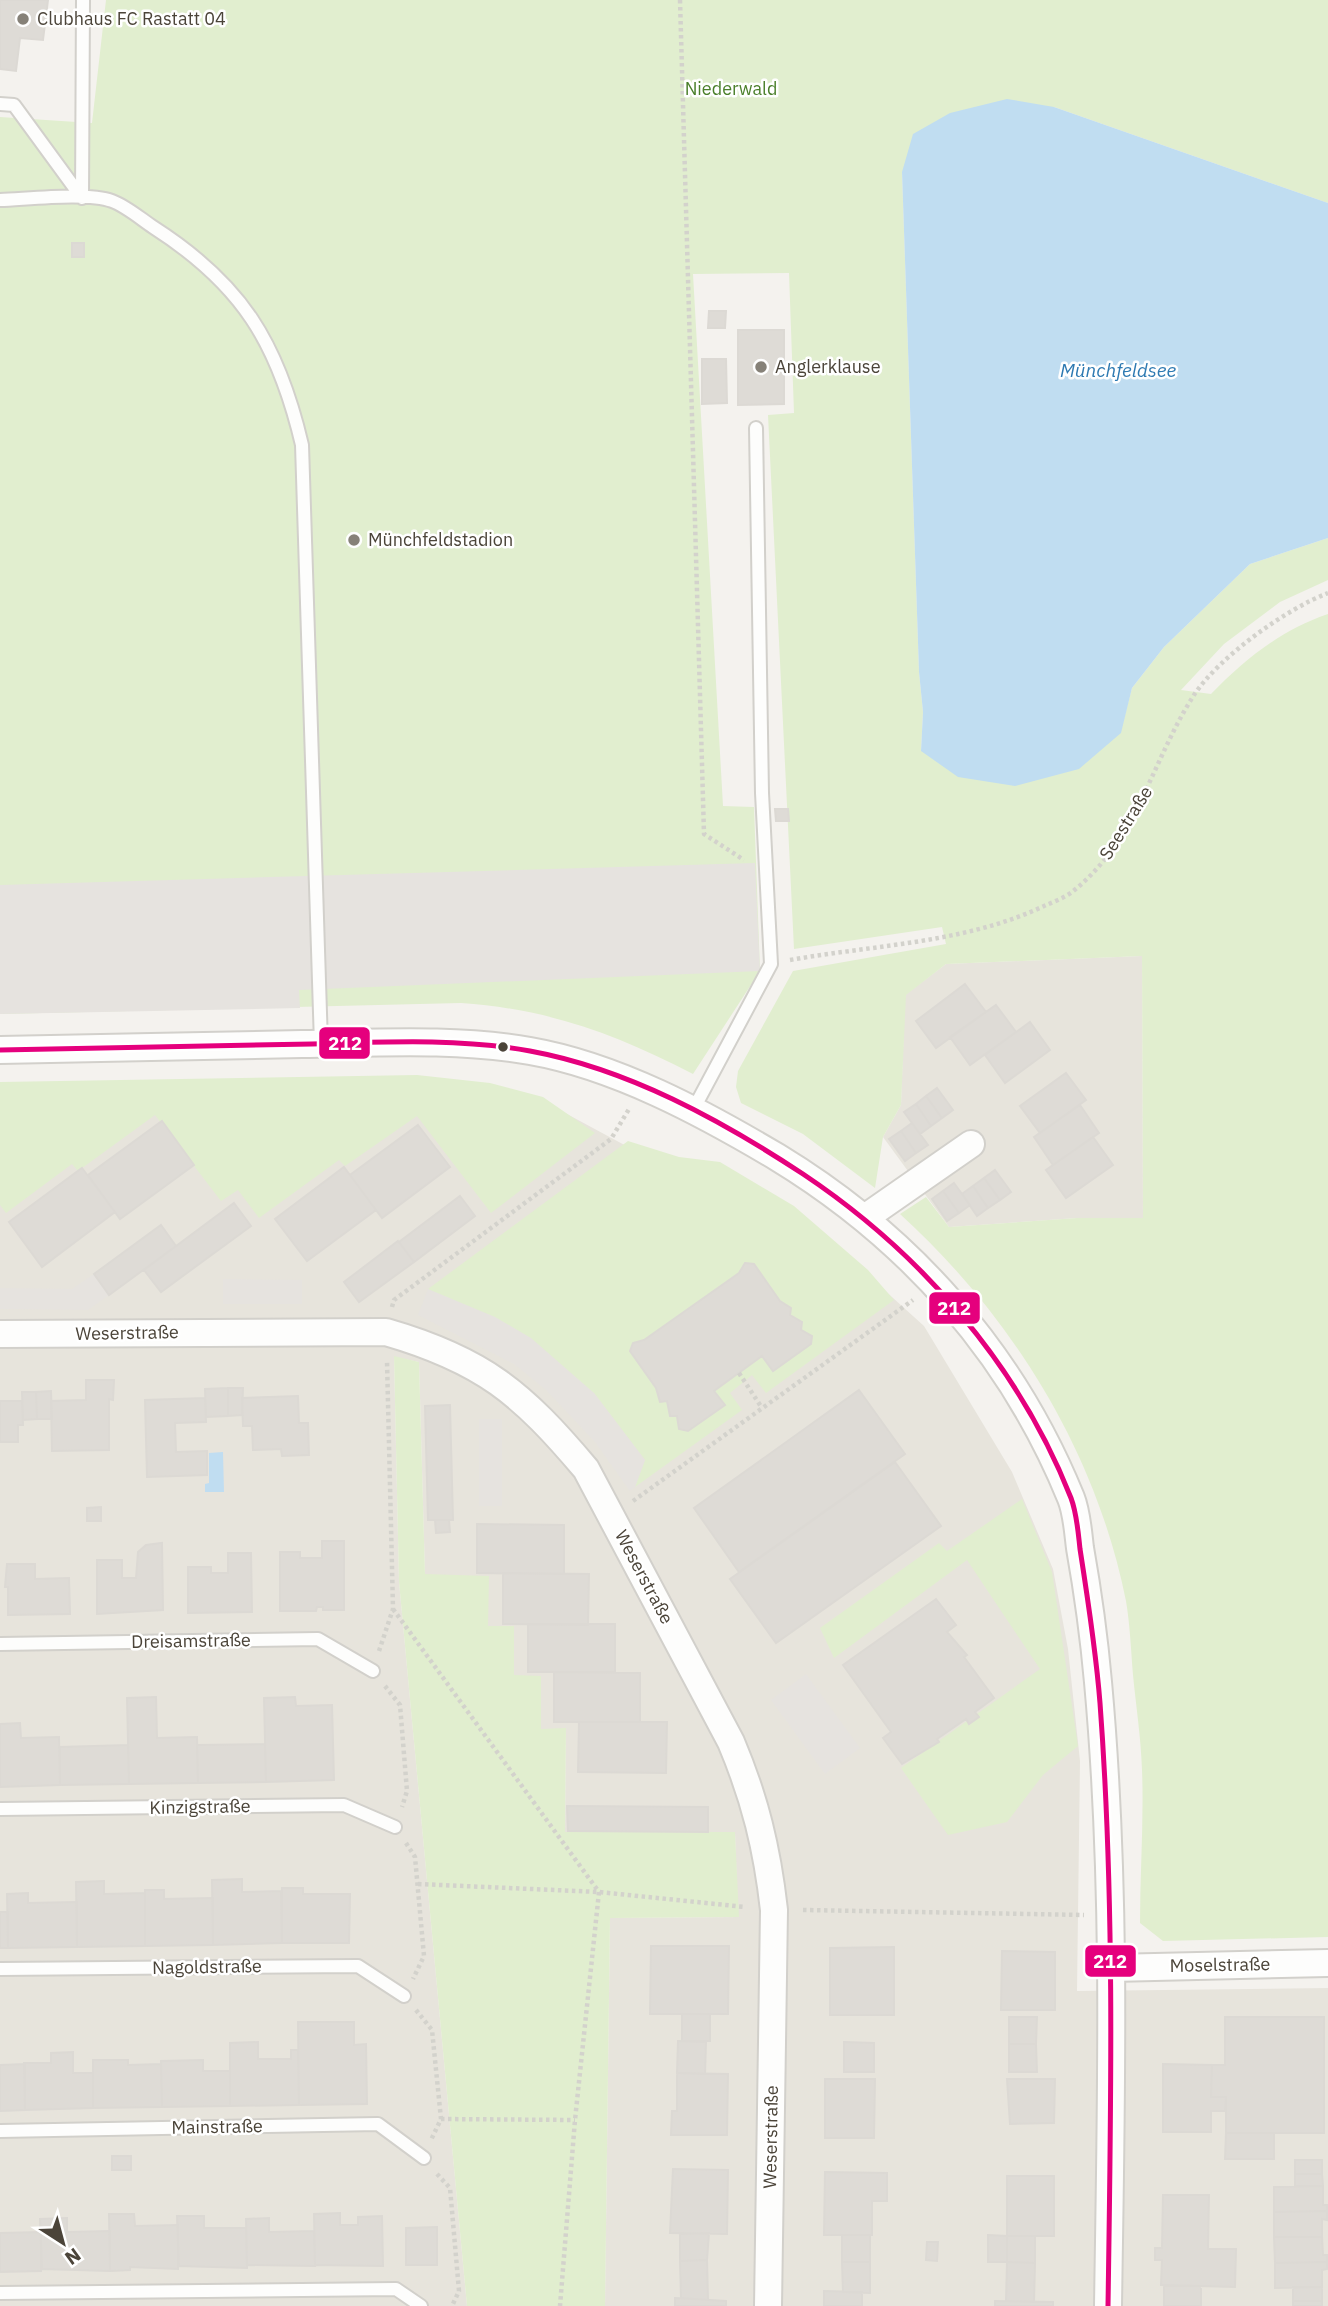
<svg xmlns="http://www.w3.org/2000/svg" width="1328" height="2306" viewBox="0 0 1328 2306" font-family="'IBM Plex Sans',sans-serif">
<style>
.residential{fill:#e7e4dc}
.green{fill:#e1eecf}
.parking{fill:#e6e3df}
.water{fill:#c0ddf1}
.building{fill:#dedbd6;stroke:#dcd9d4;stroke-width:2}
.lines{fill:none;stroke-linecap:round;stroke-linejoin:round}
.lane-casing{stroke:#d2d0cb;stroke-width:16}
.street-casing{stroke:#d2d0cb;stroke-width:30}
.path{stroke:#d3d2cc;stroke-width:4.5;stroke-dasharray:3.5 3.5;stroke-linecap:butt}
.lane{stroke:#fdfdfc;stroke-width:12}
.street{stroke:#fdfdfc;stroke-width:26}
.bus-1-casing{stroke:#fff;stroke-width:10}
.bus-1{stroke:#e5007d;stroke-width:5}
.poi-dot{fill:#868178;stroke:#fff;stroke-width:2.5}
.bus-dot{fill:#4b4439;stroke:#fff;stroke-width:2.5}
.labels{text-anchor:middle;stroke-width:5;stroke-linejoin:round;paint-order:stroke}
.poi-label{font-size:18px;fill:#4b4439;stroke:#fff;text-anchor:start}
.park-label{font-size:18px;fill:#4a7f2a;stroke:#fff}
.street-label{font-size:18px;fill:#4b4439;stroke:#fff}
.water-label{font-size:19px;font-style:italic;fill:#2e7ab2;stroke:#fff}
.line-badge{stroke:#fff;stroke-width:2.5}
.badge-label{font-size:19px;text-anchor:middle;font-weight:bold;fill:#fff}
</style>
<rect width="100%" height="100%" fill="#f4f2ee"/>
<path class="residential" d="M1142,956l1,262h-66l-128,9 -66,-90 18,-32 4,-110 41,-31z
M0,1090l541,10 89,48 168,64 126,114 88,146 41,97 15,80 12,112 -3,230 251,-3v318h-723l5,-388 128,-1 -3,-84 -170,-1 1,-103h-25v-53h-27l-26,-50 -63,-51 -6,-213 -25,-5 5,225 68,724h-467z"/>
<path class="green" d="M106,0h1222v203l-274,-96 -152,65 17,500 4,40 -2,39 199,-18 12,-45 32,-41 86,-83 78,-26v42l-48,22 -56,42 -43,46 30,4c34,-35 70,-64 117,-80v1323l-165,4 -23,-18c0,-51 4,-103 2,-153 -1,-32 -6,-64 -9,-95 -2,-25 -3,-50 -7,-74 -30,-150 -114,-285 -226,-387l26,-17 23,30 128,-9h66l-1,-262 -196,8 -40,31 -5,110 -18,32 -8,51 -72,-54 -62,-31 -5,-16 2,-16 55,-100 153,-27 -4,-17 -148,22 -26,-534 26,-2 -5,-140 -96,1 30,532 31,1 6,164 -67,103c-77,-40 -145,-65 -232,-71l-461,11v-897l92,6z
M417,1075l73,8 53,14 52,36 -104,80 -74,-97 -72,50 -6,-6 -80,58 -21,-28 -17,11 -66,-86 -77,56 -6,-7 -66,49 -6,-8v-123z
M628,1141l51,16 41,5 74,44 74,64 26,30 -128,93 -14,-18 -22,18 12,17 -107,77 10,-27 -51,-67 -166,-104z
M394,1356l25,6 6,212 64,2 -1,50h26v49l27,1v53l25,-1 -1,104h170l4,85 -129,1 -5,388h-138l-68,-724z
M1022,1499l30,73 26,174 -35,29 -36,47 -59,13 -47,-67 139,-99 -73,-109 -133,98 -14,-30 119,-85 8,8z"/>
<path class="parking" d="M755,863l5,108 -461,19 1,18 -300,6v-129z
M94,1274l15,21 -21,15 -88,-1v-21l72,1z
M223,1279l79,1v24h-79z
M428,1289l67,28 36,21 63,55 51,67 -10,27 -5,4 -35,-49 -49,-52 -32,-26 -96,-49z
M479,1419h23v87h-23z
M806,1674l54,74 -35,26 -54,-74z"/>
<path class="water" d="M1007,99l47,8 274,96v335l-78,26 -86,83 -32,41 -11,45 -42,36 -64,17 -57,-9 -37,-26 2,-39 -4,-40 -17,-500 11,-38 37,-21z
M223,1452l1,40h-19v-8l4,-1v-30z"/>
<path class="building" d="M0,0h48l-5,40 -23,-2 -4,33 -16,-2z
M72,243h12v14h-12z
M709,311h17l-1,17h-17z
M738,330h46v74l-46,1z
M702,359h24l1,44 -25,1z
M775,809h13l1,12h-13z
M965,984l21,28 -50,36 -20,-27z
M996,1005l20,27 -46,33 -20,-28z
M1030,1022l20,28 -45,33 -20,-28z
M1066,1073l20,27 -46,33 -20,-27z
M937,1088l16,22 -11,8 -16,-22z
M926,1096l16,22 -11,8 -15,-22z
M916,1104l15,22 -11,8 -16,-22z
M1080,1105l19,28 -46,32 -19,-28z
M162,1121l32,44 -74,54 -32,-44z
M912,1123l16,22 -12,8 -15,-22z
M418,1125l32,42 -68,51 -32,-43z
M901,1131l15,22 -11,8 -16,-22z
M1093,1137l20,28 -47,33 -20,-28z
M344,1167l32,43 -69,51 -32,-42z
M82,1168l33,44 -73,55 -33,-45z
M995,1170l16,22 -11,8 -16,-22z
M984,1178l16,22 -12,8 -15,-22z
M954,1183l16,22 -11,8 -16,-22z
M973,1186l15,22 -11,8 -15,-22z
M943,1191l16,22 -12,8 -15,-22z
M460,1196l15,20 -61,46 -15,-20z
M234,1203l17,23 -90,66 -17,-22z
M161,1225l15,21 -67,49 -15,-21z
M398,1241l16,21 -55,40 -15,-20z
M745,1263l9,1 26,37 11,7 -1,7 12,7 -1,8 11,6 -1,8 -38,27 -11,-15 -48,35 11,14 -37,26 -9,-2 -2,-13h-7l-3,-15 -7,1 -4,-14 -26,-37 3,-8 11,-3 95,-67z
M86,1380h28l-1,20 -4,-1v51l-57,1 -1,-50 35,-1z
M228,1388v28l-22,1 -1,-28z
M228,1388h15l-1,27 -14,1z
M859,1390l46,64 -166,118 -45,-64z
M51,1391l1,28h-15l-1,-27z
M22,1392h14l1,27 -14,1z
M298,1396l1,27h9l1,32 -27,1 -1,-7 -28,1 -1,-24h-9l-1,-28z
M205,1398l1,24 -31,1 1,29 31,-1v24l-60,2 -2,-77z
M0,1401h22l1,24h-5v17h-18z
M450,1405l3,115h-25l-3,-114z
M895,1462l46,64 -165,117 -46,-64z
M101,1507v14h-14v-13z
M435,1520h14l1,12 -14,1z
M477,1524l87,1v49l-87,-1z
M322,1541h22v69h-21v-3h-6l-1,4h-36v-59h20v6h22z
M162,1543l1,67 -66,4v-54h25v18h14l2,-26 8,-7z
M228,1553h23l1,59 -64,1v-46h23v6h17z
M7,1564h28v15l34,-1 1,36 -62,1v-28h-3z
M503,1573l86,1 -1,51 -85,-1z
M936,1599l20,26 -9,7 20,23 -3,2 30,41 -19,14 4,5 -10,7 -3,-5 -29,20 2,3 -37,22 -19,-26 8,-6 -48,-67z
M528,1624h87v48h-87z
M554,1672l86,1v49h-86z
M156,1697l1,41 40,-1 1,46 -69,1 -2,-86z
M295,1697l1,9 36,-1 2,75 -68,2 -2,-84z
M579,1722h88l-1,51 -88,-1z
M20,1723l1,15 38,-1 1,48 -60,2v-63z
M265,1744l1,38 -68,1 -1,-38z
M128,1745l1,39 -69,1v-38z
M567,1806l141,1v25l-140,-1z
M242,1879v13l39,-1 1,52 -69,2 -1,-65z
M104,1881v13l41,-1v53l-68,1 -1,-65z
M282,1888h21v6h47l-1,49h-67z
M145,1890h19v9l49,-1v47l-68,1z
M28,1893v10l49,-1v45l-69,1 -1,-54z
M0,1912h8v36h-8z
M651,1946h78l-1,68h-78z
M894,1947v68h-64v-67z
M1002,1951l53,1v58h-54z
M682,2014h28v27h-28z
M1009,2017h28l-1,27h-27z
M1225,2017h99v116h-98v-36h-15l1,-32h13z
M298,2022h56v23l12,-1 1,60 -68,1z
M678,2041l28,1 -1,32 -28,-1z
M258,2042v17h33v-9h7l1,55 -69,1v-63z
M844,2042l30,1v29h-30z
M1009,2044h27l1,28h-28z
M73,2052v21h20v35l-68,2 -1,-47h27v-10z
M93,2060h35v5l33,-1 1,43 -69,1z
M203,2060v11h27v35l-68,1 -1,-46z
M25,2064v46l-25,1v-46z
M1163,2064l49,1 -1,32h15l-1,14h-14v21h-48z
M677,2073l51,1 -1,61h-56l1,-24h5z
M825,2079h50l-1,59h-49z
M1007,2079h48l-1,44 -44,1z
M1226,2133h48v26h-49z
M112,2156h19v14h-19z
M1295,2160h27v14h-27z
M673,2169l55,1 -1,64 -57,-1z
M825,2172l62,1v28h-15v34h-48z
M1295,2174h27l1,12h-28z
M1007,2176h47v60h-47z
M1323,2186v19h4v6l-53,1v-25z
M1163,2195h46l-1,54h28l-1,38 -74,-2 1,-25h-7v-12h7z
M1327,2211v9l-5,-1v18h-48v-25z
M340,2213v12h18v-8l24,-1 1,50 -68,-1 -1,-51z
M109,2214h25l1,12 43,-1v44l-48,-2v3l-20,1z
M177,2216h27v12h42l1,40 -68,-2z
M67,2218v14l43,-1v40l-68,-2 -2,-50z
M269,2218v14l45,-1 1,35 -68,-1 -1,-46z
M437,2227v38h-31v-37z
M41,2232v39l-41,1v-39z
M709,2233l-2,27 -27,1v-27z
M842,2235h28v27h-28z
M988,2235l19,1v26h-19z
M1007,2236h28v27l-28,-1z
M1274,2237h48l1,18h4v7l-52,1z
M927,2242h11l-1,19 -11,-1z
M707,2260l1,40 -27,-2 -1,-37z
M842,2262h28v31l-27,-1z
M1007,2262l28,1 -1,39 -28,-1z
M1327,2262v7l-5,1v17l-47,1v-25z
M1164,2286h37v20h-37z
M1293,2287h29v14h-29z
M824,2291l38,1v14h-38z
M675,2298l51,3v5h-51z
M995,2301l58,1v4h-58z
M1293,2301h29v5h-29z"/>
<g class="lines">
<defs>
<path id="lane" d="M0,104l14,1 68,93
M82,198l1,-198
M0,200c28,-1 88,-8 112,1 14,5 29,18 41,26 89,57 125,116 149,218l19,599
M692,1112l79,-148 -9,-171 -6,-365
M0,1644l318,-5 55,32
M0,1809l344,-4 51,22
M0,1969l358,-3 46,30
M0,2131l378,-7 46,34
M0,2293l396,-4 25,17"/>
<path id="street" d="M0,1050c101,-2 201,-4 302,-6 75,-1 153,-6 228,7 86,15 173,62 247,106 133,81 235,196 294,341 6,15 7,34 9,50 8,45 14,89 18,134 19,208 13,416 10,624
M866,1217l105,-73
M0,1334l386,-2c97,28 136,61 200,137l145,273c24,57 36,106 43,168l-6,396
M1112,1968l216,-5"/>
</defs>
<use href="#lane" class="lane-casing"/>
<use href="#street" class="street-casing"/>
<path class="path" d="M680,0l24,834 40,26
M790,960c84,-15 176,-17 254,-54 9,-4 20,-8 28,-14 65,-51 80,-132 122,-197 25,-38 92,-86 134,-102
M392,1307l2,-7 217,-161 18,-30
M739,1373l23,35
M633,1501l280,-201
M393,1609l206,283 -24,228 -15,186
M379,1651l14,-42 -6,-248
M385,1686l15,19 7,86 -5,16
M406,1843l9,14 9,99 -11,23
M418,1884l181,8 146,15
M803,1910l281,5
M416,2010l16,20 9,89 -10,21
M441,2119l134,1
M437,2174l13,14 9,103 -7,15"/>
<use href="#lane" class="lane"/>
<use href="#street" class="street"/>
<defs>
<path id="bus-1" d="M0,1050c104,-2 208,-4 312,-6 72,-2 146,-6 218,7 98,18 191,69 273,123 117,78 216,191 268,324 6,16 7,33 9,51 8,51 16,102 20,154 15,201 11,402 8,603"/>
</defs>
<use href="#bus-1" class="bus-1-casing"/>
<use href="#bus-1" class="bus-1"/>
</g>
<g class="poi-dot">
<circle cx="23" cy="19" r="7"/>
<circle cx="761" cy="367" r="7"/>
<circle cx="354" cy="540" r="7"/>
</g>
<circle class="bus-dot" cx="503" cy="1047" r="6"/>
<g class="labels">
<g class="poi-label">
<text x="37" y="25">Clubhaus FC Rastatt 04</text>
<text x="775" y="373">Anglerklause</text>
<text x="368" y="546">Münchfeldstadion</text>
</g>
<g class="park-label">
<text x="731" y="95">Niederwald</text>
</g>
<g class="street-label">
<text transform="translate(1126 823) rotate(-58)" y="6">Seestraße</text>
<text transform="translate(127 1333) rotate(-1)" y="6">Weserstraße</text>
<text transform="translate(644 1577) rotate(62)" y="6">Weserstraße</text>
<text transform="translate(191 1641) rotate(-1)" y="6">Dreisamstraße</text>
<text transform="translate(200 1807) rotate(-1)" y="6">Kinzigstraße</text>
<text transform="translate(1220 1965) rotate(-1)" y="6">Moselstraße</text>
<text transform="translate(207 1967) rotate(-1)" y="6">Nagoldstraße</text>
<text transform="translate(217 2127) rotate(-1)" y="6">Mainstraße</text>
<text transform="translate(771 2137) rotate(-89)" y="6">Weserstraße</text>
</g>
<g class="water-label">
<text x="1118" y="377">Münchfeldsee</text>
</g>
</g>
<g class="line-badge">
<rect x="318" y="1026" width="53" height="34" rx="7" fill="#e5007d"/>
<rect x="928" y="1291" width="53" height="34" rx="7" fill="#e5007d"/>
<rect x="1084" y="1944" width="53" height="34" rx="7" fill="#e5007d"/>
</g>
<g class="badge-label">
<text x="345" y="1050">212</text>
<text x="954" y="1315">212</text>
<text x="1110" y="1968">212</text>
</g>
<g transform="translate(63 2243) rotate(144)" stroke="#ffffff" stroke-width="5" paint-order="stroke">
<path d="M0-5L12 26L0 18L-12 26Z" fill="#4b4439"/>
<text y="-10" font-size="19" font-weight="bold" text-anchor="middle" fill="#4b4439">N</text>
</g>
</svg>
